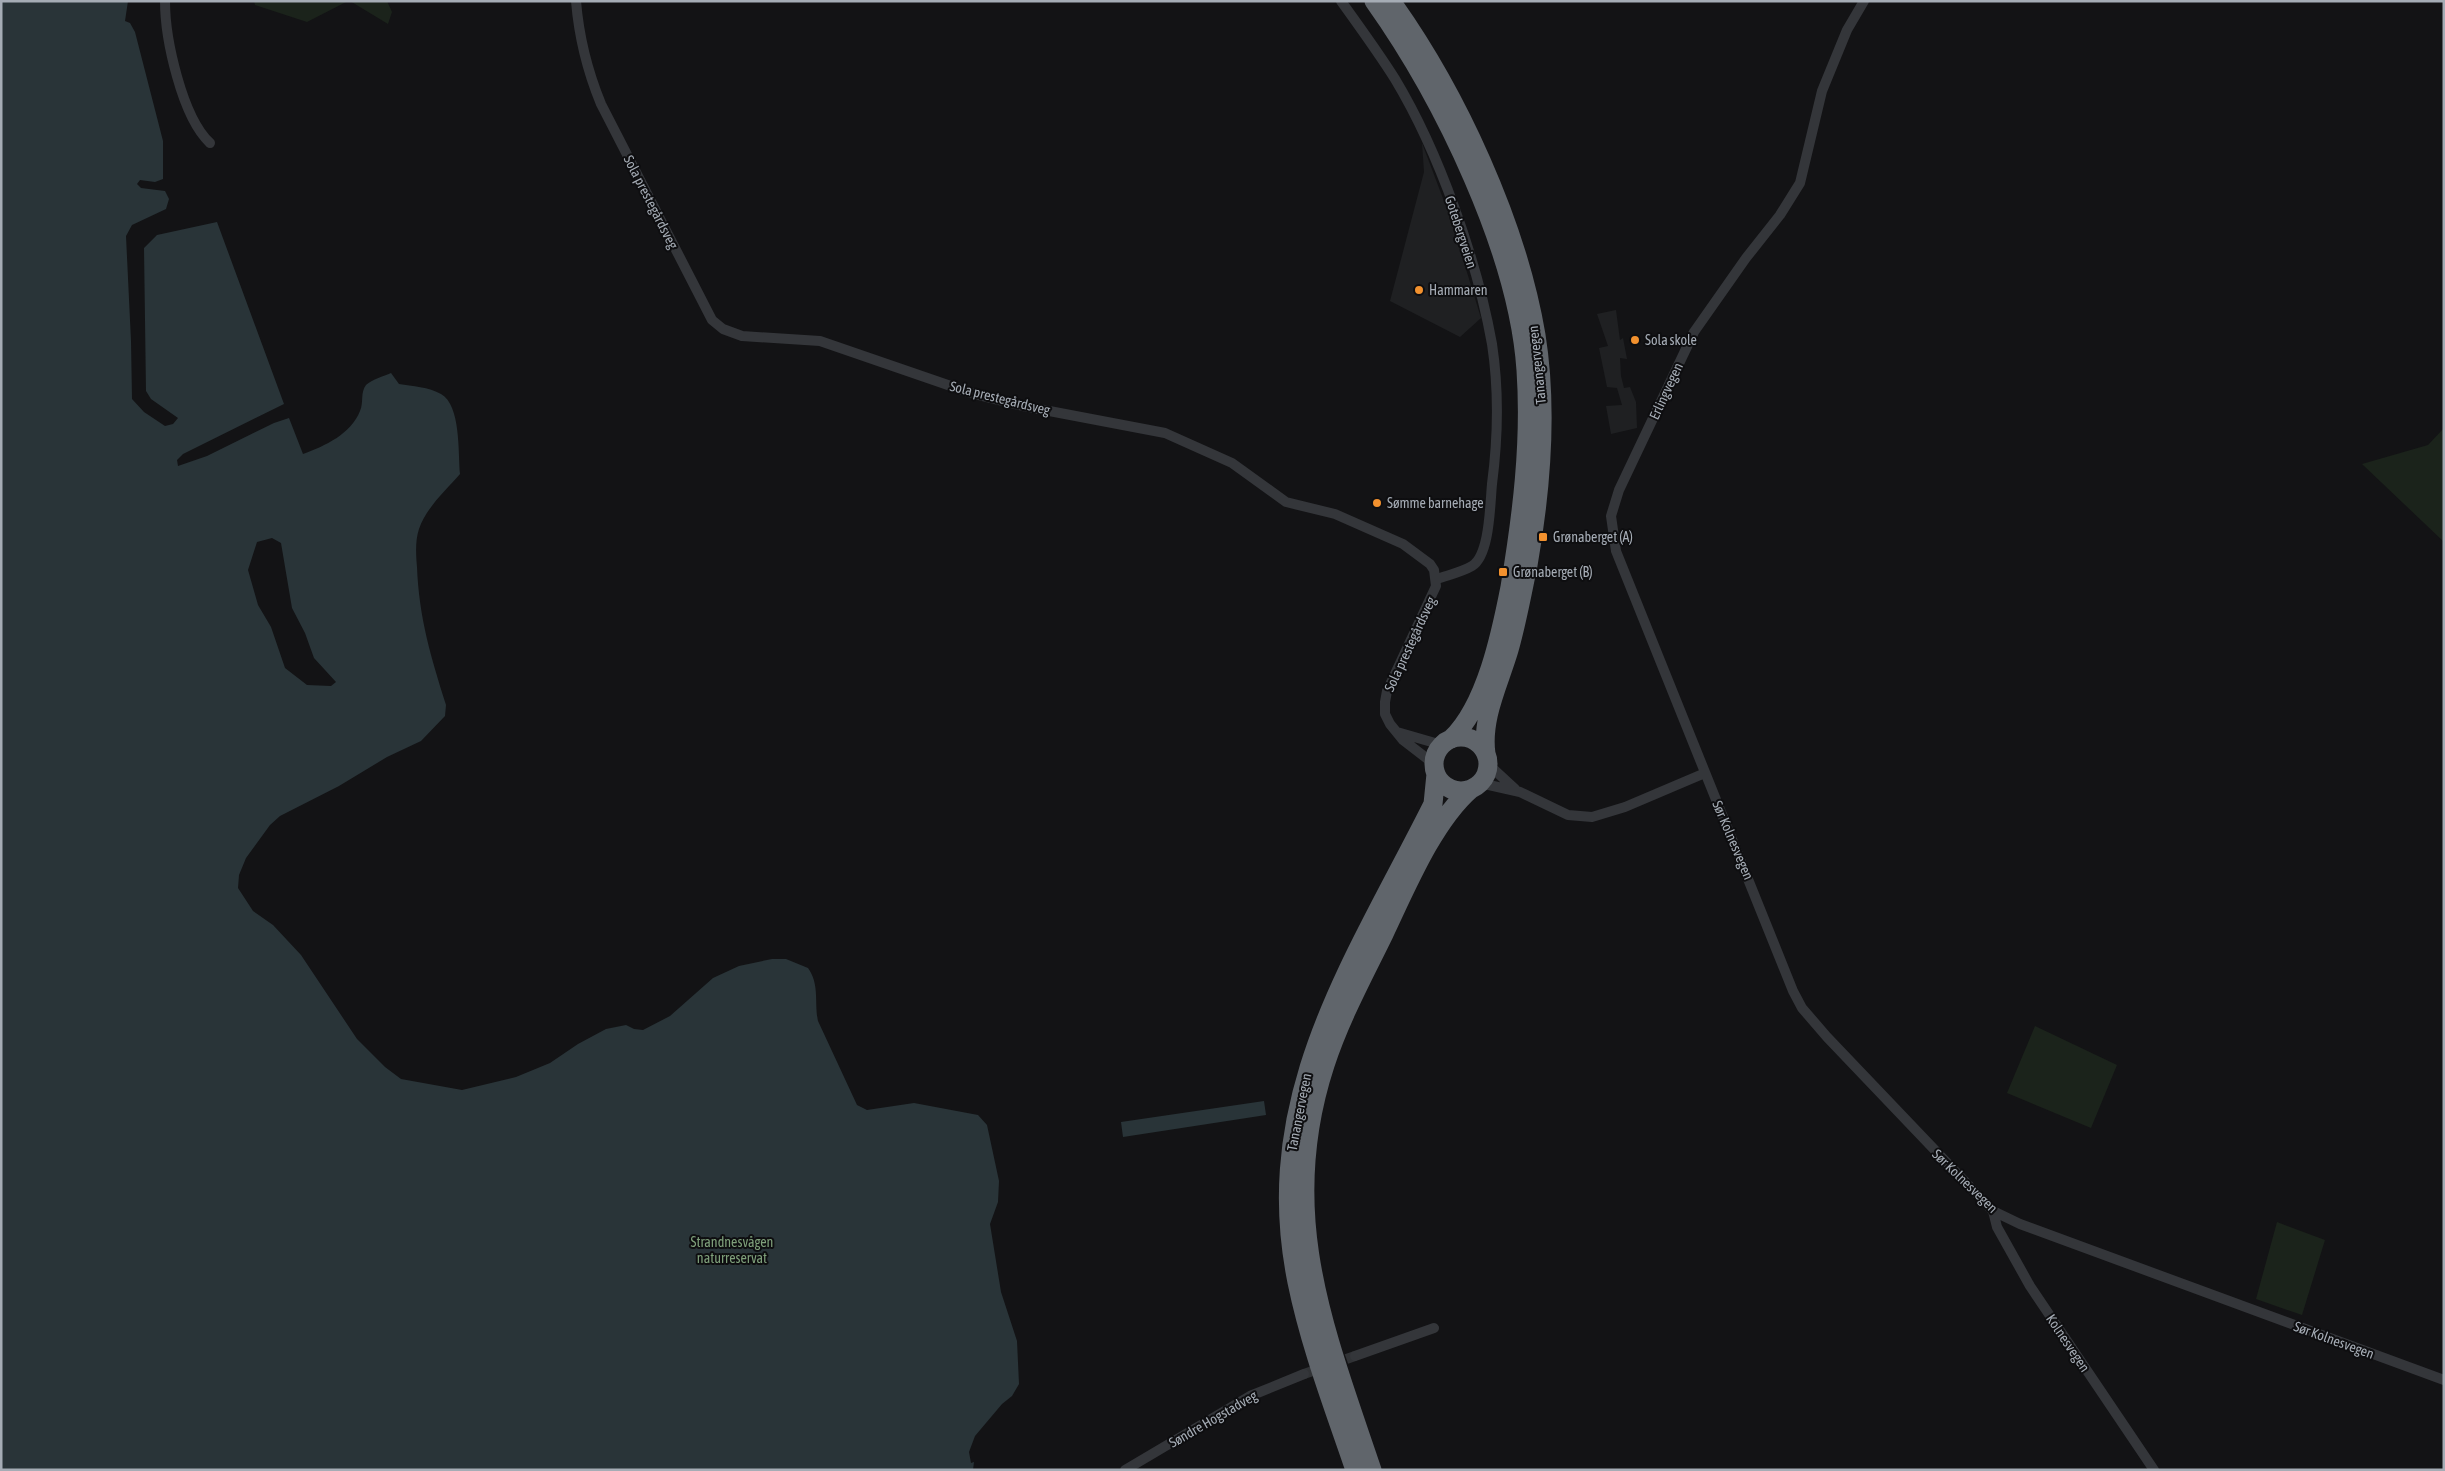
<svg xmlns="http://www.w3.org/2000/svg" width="2445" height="1471" viewBox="0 0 2445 1471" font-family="'Asap Condensed',sans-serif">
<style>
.built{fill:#1f2022}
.green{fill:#1b231b}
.water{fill:#293438;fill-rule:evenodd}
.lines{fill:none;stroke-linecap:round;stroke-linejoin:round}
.street-tunnel{stroke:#303235;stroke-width:10;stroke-dasharray:10 5;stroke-linecap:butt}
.street{stroke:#34363a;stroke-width:10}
.highway{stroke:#60656b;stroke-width:19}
.poi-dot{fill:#f2912e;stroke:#0e0e10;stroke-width:2}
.labels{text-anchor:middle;stroke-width:4;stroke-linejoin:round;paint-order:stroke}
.street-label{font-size:14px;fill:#a5acb5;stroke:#0e0e10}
.poi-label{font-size:14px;fill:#a5acb5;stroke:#0e0e10;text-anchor:start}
.park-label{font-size:14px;fill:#7fa07b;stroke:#0e0e10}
</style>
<rect width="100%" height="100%" fill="#131315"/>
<path class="built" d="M1422,143l28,74 31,101 -21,19 -70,-36 34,-129z
M1616,310l4,30 3,-2 4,21 -7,-1 1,18 3,12 6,-1 6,15 1,26 -26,6 -5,-28 16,-1 -5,-17 -10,-1 -8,-39 9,-2 -11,-32z"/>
<path class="green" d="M254,1h94l-41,21 -52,-17z
M350,1h37l5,11 -4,12z
M2444,428v114l-82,-78 66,-19z
M2035,1026l82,39 -26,63 -84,-35z
M2277,1222l48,18 -23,75 -46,-16z"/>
<path class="water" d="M1,1h127l-3,20 5,2 5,9 28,109v38l-8,3 -15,-2 -3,4 4,4 24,3 4,8 -3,10 -34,16 -6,11 5,105 1,58 12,13 21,14 8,-2 5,-6 -27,-19 -5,-8 -2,-143 13,-13 60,-13 67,182 -101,50 -6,6 1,6 29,-10 67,-33 15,-5 14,36c22,-8 48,-20 57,-43 4,-9 0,-18 6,-26 5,-5 18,-9 25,-12l8,11c13,2 30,3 42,10 20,11 17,59 19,80 -14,16 -34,34 -41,55 -4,12 -3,26 -2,38 2,51 14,90 29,138l-1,11 -24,25 -34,16 -48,29 -59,30 -10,9 -24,33 -7,17 -1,13 15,23 20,14 28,30 56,84 28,28 16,12 61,11 54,-13 34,-14 28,-19 28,-15 20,-4 8,4 9,1 27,-14 43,-38 26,-12 33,-7h14l22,9c12,17 6,34 10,53l39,84 10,5 47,-7 64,12 9,10 12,56 -1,21 -8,22 11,68 16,49 2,43 -7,12 -10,8 -27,32 -6,16 2,11 3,-1 -1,8h-972zM272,538l9,5 11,65 13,25 9,25 22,24 -5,4 -24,-1 -22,-17 -14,-41 -13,-22 -10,-35 9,-28z
M1264,1101l2,14 -143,22 -2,-15z"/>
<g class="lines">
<path class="street-tunnel" d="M1304,1374l51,-18"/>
<path class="street" d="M165,1c0,38 17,116 45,142
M576,1c3,37 11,69 25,103l111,216 11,9 19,7 78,5 154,53 49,12 142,27 67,30 54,39 49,12 68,30 27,20 4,6 2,16 -49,105 -2,11v12l5,10 13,16 31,24
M1341,1c18,25 37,51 54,78 44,73 82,181 97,265 7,46 6,94 0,140 -2,20 -2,71 -20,82 -10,6 -24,9 -35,13
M1864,1l-17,29 -25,61 -22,92 -20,32 -34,43 -52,74 -75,158 -8,26 5,35 177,440 9,17 25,29 166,174 27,13 424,156
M1397,732l45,13
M1488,764l27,25
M1480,783l40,9 48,23 24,2 33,-10 80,-34
M1993,1211l4,16 33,59 124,184
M1355,1356l79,-28
M1125,1470l125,-74 54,-22"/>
<path class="highway" d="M1374,1c69,97 144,251 152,369 5,73 -4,145 -16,217 -9,46 -24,119 -59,152
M1391,1c66,92 126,222 145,334 12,75 5,156 -8,230 -6,29 -11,57 -19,85 -10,34 -28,68 -23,104
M1434 764a27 27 0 1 1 54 0a27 27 0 1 1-54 0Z
M1355,1470c-21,-62 -45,-124 -58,-188 -38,-186 57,-320 136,-478l3,-30
M1372,1470c-47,-140 -96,-255 -47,-405 15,-46 38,-88 59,-131 22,-46 49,-112 87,-145"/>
</g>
<g class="poi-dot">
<circle cx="1419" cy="290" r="5"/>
<circle cx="1635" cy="340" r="5"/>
<circle cx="1377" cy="503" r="5"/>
<rect x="1538" y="532" width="10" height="10" rx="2.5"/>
<rect x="1498" y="567" width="10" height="10" rx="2.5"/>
</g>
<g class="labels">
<g class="street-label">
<text transform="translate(651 202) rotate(63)" y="5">Sola prestegårdsveg</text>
<text transform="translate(1461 232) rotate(72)" y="5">Gotebergveien</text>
<text transform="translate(1537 365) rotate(-96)" y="5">Tanangervegen</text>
<text transform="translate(1666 391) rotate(-65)" y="5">Erlingvegen</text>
<text transform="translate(1000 398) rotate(14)" y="5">Sola prestegårdsveg</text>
<text transform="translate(1410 644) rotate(-65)" y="5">Sola prestegårdsveg</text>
<text transform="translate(1733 840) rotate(67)" y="5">Sør Kolnesvegen</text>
<text transform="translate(1299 1112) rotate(-79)" y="5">Tanangervegen</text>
<text transform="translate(1965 1181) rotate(44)" y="5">Sør Kolnesvegen</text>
<text transform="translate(2334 1340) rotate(20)" y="5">Sør Kolnesvegen</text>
<text transform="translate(2068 1343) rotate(56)" y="5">Kolnesvegen</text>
<text transform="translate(1213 1419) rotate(-30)" y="5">Søndre Hogstadveg</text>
</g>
<g class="poi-label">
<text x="1429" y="295">Hammaren</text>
<text x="1645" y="345">Sola skole</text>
<text x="1387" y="508">Sømme barnehage</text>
<text x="1553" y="542">Grønaberget (A)</text>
<text x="1513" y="577">Grønaberget (B)</text>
</g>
<g class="park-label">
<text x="732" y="1247">Strandnesvågen<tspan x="732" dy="16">naturreservat</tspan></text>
</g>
</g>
<rect width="2445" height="1471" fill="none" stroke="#a5acb5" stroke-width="5"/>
</svg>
